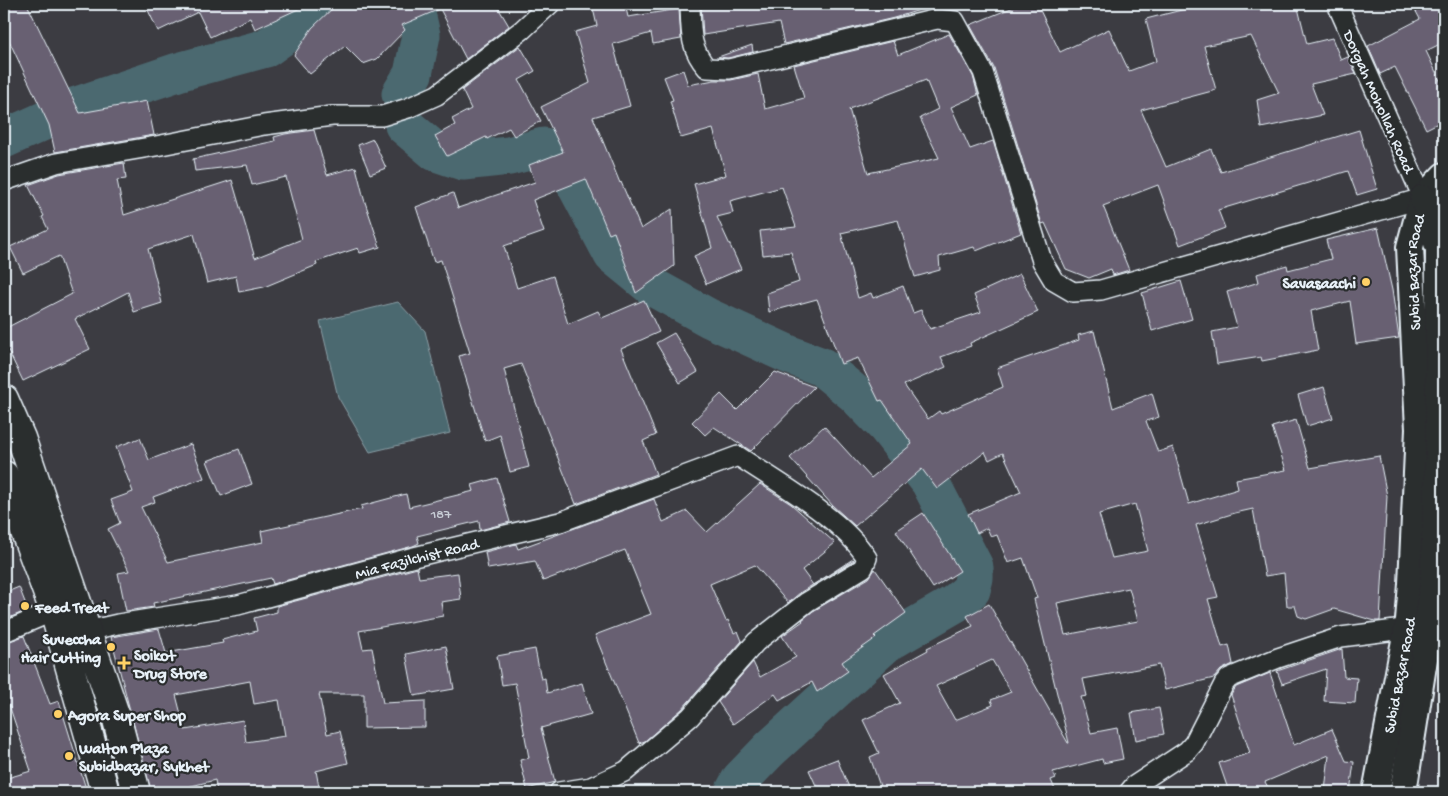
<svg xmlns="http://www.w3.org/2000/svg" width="1448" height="796" viewBox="0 0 1448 796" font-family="'Gochi Hand',sans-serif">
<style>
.water{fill:#4c6970;stroke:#8a9fa6}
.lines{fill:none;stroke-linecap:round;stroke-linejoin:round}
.river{stroke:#4c6970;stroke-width:39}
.building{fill:#676072;stroke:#e8f1f8;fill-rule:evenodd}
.street-casing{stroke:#e8f1f8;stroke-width:22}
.secondary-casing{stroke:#e8f1f8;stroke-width:30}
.primary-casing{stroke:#e8f1f8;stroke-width:31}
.street{stroke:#2a2d2e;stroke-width:19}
.secondary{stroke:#2a2d2e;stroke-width:26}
.primary{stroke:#2a2d2e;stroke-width:28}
.poi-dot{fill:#ffd166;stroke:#2a2d2e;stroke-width:2}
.labels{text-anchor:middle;stroke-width:4.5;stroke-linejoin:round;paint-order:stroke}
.number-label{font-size:14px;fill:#c8cdd6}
.street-label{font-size:16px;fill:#e8f1f8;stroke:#2a2d2e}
.poi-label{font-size:16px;font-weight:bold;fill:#e8f1f8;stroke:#2a2d2e;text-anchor:start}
</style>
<rect width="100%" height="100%" fill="#3c3c42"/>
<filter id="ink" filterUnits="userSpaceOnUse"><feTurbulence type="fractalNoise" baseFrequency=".02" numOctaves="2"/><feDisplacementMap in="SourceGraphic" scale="10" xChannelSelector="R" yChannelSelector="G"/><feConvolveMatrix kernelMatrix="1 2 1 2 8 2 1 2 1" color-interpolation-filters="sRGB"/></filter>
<g filter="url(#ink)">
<path class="water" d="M398,302l27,29 25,102 -80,19 -32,-55 -18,-76z"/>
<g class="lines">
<path class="river" d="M401,94l12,-20 8,-39 -7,-31
M404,125l32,27 27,9 46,-5 35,-9 10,2 11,15 48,91 38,31 58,32 81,37 32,12 32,26 33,34 43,55 44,85v11l-3,12 -17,14 -69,40 -115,105 -29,30 -7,13
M4,139l73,-33 101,-34 88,-24 38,-27 10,-17"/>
</g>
<path class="building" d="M4,4h23l53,109 67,-12 7,34 -99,17 -6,-27 -45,-95z
M145,4h164l-54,25 -5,-11 -40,19 -12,-25 -40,19z
M337,4h159l13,22 -43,33 -26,-50 -38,16 3,5 -28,29 -14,5 -18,-18 -35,28 -16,-19 18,-27z
M592,4h33l3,13 51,-8 2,30 -28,5 -2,-11 -38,11 17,62 -37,11 27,66 1,-1 20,47 31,-20 2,57 -38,27 -22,-61 -5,2 -23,-55 -53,21 11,32 -40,14 13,42 36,-12 15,48 30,-13 4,7 42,-18 15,32 -38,17 35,86 -13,6 13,33 -80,30 -55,-140 -17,5 25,98 -19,5 -10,-37 -15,6 -26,-85 11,-3 -29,-93 -7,2 -18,-55 37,-14 5,15 77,-26 -6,-17 34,-13 -22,-45 49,-24 -15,-51 22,-6z
M710,4h216v4l-32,10 -110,26 -5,-21 -76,12 -2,-30z
M1021,4h16l23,48 49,-23 20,42 27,-10 -10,-42 59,-15h92l10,40 25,-6 9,22 7,-3 8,17 -45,10 12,31 -62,13 -4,-28 22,-7 -28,-57 -47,10 12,44 -75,20 25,57 45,-18 10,23 138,-42 18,59 -20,6 -9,-24 -130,39 7,18 -45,17 -22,-60 -55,21 26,64 -16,5 -2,-6 -22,9 -23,-9 -21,-46 -3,1 -48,-156 -24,-43z
M1412,4h32v38l-18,9 18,38v31l-18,9 -31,-62 -15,7 -12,-28 52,-27z
M949,34l24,42 5,19 -27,12 19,42 23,-8 28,92 -45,18 -2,-4 -35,10 1,13 -25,7 -17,-57 -57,13 17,65 13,-5 2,5 30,-12 10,27 8,-3 9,19 51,-17 -7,-17 46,-21 18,38 -68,31 1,3 -30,11 5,10 -42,18 24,34 11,-8 2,3 62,-27 -6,-19 82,-28 -1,-5 16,-4 19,77 39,-15 7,24 -13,4 12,31 15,-5 16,57 49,-15 -2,-10 50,-9 -14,-43 24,-7 14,48 69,-12 8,40 -7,125h-5l-41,-12 -28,10 -8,-3 -3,-10h-8l-3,-33 -19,3 -12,-67 -18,4 -39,12 22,72 -10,2 14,48 7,-2 4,19 -12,6 -7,8 -49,12 -6,-25 -76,14 4,17 -6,1 10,36 26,-5 6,31 -20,4 -1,-4 -49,13 3,6 -5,2 5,12h-174l-12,-35 9,-4 -16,-33 37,-17 -16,-29 44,-24 -1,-2 46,-22 -6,-10 22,-12 79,139h1l-35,-144 3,-1 -14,-40 -15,5 -11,-28 -6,2 -4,-9 -10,5 -9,-19 53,-22 -18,-39 -14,7 -4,-8 -48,37 -15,-20 -67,57 -22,-20 -43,-48 34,-32 47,52 41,-34 -30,-44 -3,1 -21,-43 -17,6 -24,-65 -48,13 -2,-19 32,-11 -8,-30 -28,3 -3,-24 36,-4 -14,-40 -52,14 3,12 -16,4 24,52 -35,15 -12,-28 18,-8 -18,-64 32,-9 -13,-46 -32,9 -11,-37 3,-1 -9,-23 19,-7 5,15 26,-5h17l27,-6 7,35 39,-11 -10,-33 99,-24 5,14zM926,80l12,29 -18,9 19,40 -71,15 -19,-64zM1135,504l13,47 -36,7 -13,-44zM1129,588l9,33 -73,14 -8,-32zM992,660l19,32 -20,8 2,5 -38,15 -19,-34z
M752,45l1,7 -25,6 -10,-1z
M520,46l15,25 -16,9 22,41 -27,15 -5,-8 -22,11 -1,-2 -39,19 -12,-20 20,-11 -3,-6 19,-10 -9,-19z
M314,130l13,45 29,-8 8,32 16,48 -20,6 -2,-5 -42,14 1,3 -53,22 -25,5 -3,-16 -29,7 -13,-49 -46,15 14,54 -28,9 -6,-20 -53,27 15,30 -67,32 -19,-39v-13l68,-35 -13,-38 -36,17 -13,-26 38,-18 -6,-12 2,-1 -16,-31 31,-11 65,-11 2,16 -9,1 7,35 108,-35 23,78 47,-19 -16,-62 -34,8 -5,-20 -52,6 -2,-12 82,-18 -1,-4 11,-3z
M373,139l13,29 -16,6 -12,-29z
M1378,228l14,62 7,48 -43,6 -6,-43 -39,10 7,39 -56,11 -1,-4 -44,7 -5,-32 25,-5 -10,-35 32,-10 -2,-8 30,-9 1,5 43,-11 -5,-19z
M1181,281l11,38 -40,12 -10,-38z
M674,333l24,39 -18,11 -24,-40z
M775,372l39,15 -63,64 -37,-24 -9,8 -13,-13 29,-28 16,16z
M1324,387l9,31 -26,8 -9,-31z
M140,438l9,22 42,-16 13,34 -51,19 2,5 -14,5 27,55 95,-20 -2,-11 101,-22 -1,-3 45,-12 3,13 65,-16 -2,-6 25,-7 13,44 -30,8 -1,-9 -62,15 2,7 -6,3 -140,38 -2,-6 -118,25 1,4 -28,4 -8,-38 11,-2 -21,-42 12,-6 -9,-23 22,-8 -17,-45z
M239,449l13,35 -31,12 -14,-35z
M760,484l31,20 44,39 -33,27 11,15 40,-26 1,1 -53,32 -13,11 -33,-38 -45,19 16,37 2,-1 6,13 4,-2 4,10 -60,68 -37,32 -6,2 -44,-108 56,-21 -26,-64 -82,31 -8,-20 -47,8 -3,-17 31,-8 2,5 136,-50 9,23 24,-11 20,21z
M923,513l37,58 -27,17 -37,-57z
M417,568l2,10 39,-5 3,26 -20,3 2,14 -84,15 4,18 9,-1 11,55 42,-2v26l-61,1v-34h-45l8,40 13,-3 8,32 -32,8 4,21h-103l-2,-12 -47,12h-17l-40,-155 48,-8 7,24 57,-10 -1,-3 35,-9 -3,-13 23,-6v-6zM250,681l4,23 25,-4 6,36 -39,6 -3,-22 -58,10 -9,-35z
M875,569l31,44 -32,23 2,2 -34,24 6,9 -31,21 -5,-10 -33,18 -4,-6 -42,30 -15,-22 35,-40 7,15 36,-20 -14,-21 21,-15 -1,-1 11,-9 56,-33z
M4,587h1l2,5 12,-5 9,23 -24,10z
M24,636l26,68 9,-3 28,91h-83v-13l27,-8 -22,-66 -5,2v-64z
M446,646l8,43 -40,7 -8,-42z
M535,649l6,30 4,-1 2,15 35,-10 9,31 -50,14 14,54 -28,7 -7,-29 9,-2 -14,-75 -13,2 -5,-29z
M1342,649l2,28 13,1 -2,25 -31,-2 2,-32 -44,15 -5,-13z
M1270,673l24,72 38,-16 14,32 8,1 -4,30 -25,-1 4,-36 -64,27 6,10h-42l-10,-29 31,-10 -19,-58 5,-8z
M1159,708l5,26 -28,6 -5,-27z
M837,759l14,33h-32l-10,-22z"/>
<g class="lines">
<defs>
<g id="street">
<path d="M690,4c1,25 -1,44 17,64l22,1 208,-50 18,2 28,51 59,189 12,20 19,11 28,-2 322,-92 -86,-194"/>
<path d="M4,181l52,-18 100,-17 108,-21 68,-9h50l26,-8 29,-13 85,-65 28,-26"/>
<path id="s1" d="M87,631l31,-7 120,-19 176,-48 146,-35 178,-66c40,27 104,62 129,102l-4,10 -56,34 -51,40 -66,75 -64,54 -35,16 -32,5"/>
<path d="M4,632l50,-21"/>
<path d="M1129,792l5,-6 53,-35 7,-8 30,-59 5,-6 49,-20 63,-21 78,-10"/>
</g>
<g id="secondary">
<path id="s2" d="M1376,792l33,-172 3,-36 7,-155 -9,-182 13,-49 21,-22"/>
<path d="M1403,792l21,-133 2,-33 7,-44 5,-121 1,-212 -16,-51"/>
</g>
<path id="primary" d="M4,399l17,39 96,282 19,72
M4,475l50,136 51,181"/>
</defs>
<use href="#street" class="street-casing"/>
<use href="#secondary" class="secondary-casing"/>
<use href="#primary" class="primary-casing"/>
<use href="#street" class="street"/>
<use href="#secondary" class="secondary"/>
<use href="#primary" class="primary"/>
</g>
</g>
<g class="poi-dot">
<circle cx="1366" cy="282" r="5"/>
<circle cx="25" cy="606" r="5"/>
<circle cx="111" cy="647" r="5"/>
<path d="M121.5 655.5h5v5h5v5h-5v5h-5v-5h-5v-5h5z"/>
<circle cx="58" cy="714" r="5"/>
<circle cx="69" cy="756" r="5"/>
</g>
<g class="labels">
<g class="number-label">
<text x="441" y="518">187</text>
</g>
<g class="street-label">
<text transform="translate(1380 101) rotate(66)" y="6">Dorgah Mohollah Road</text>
<text dy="6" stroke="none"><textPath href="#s2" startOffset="524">Subid Bazar Road</textPath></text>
<text dy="6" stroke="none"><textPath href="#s1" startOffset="338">Mia Fazilchist Road</textPath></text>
<text dy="6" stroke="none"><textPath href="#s2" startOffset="119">Subid Bazar Road</textPath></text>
</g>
<g class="poi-label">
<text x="1356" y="288" text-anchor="end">Savasaachi</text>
<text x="35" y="612">Feed Treat</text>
<text x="101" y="644" text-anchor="end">Suveccha<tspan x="101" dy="18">Hair Cutting</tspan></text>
<text x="134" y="660">Soikot<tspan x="134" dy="18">Drug Store</tspan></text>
<text x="68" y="720">Agora Super Shop</text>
<text x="79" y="753">Walton Plaza<tspan x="79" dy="18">Subidbazar, Sykhet</tspan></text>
</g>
</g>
<rect width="1448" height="796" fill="none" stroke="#2a2d2e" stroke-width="20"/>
<rect x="10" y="10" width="1428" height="776" fill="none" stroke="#e8f1f8" stroke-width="2" filter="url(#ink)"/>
</svg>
